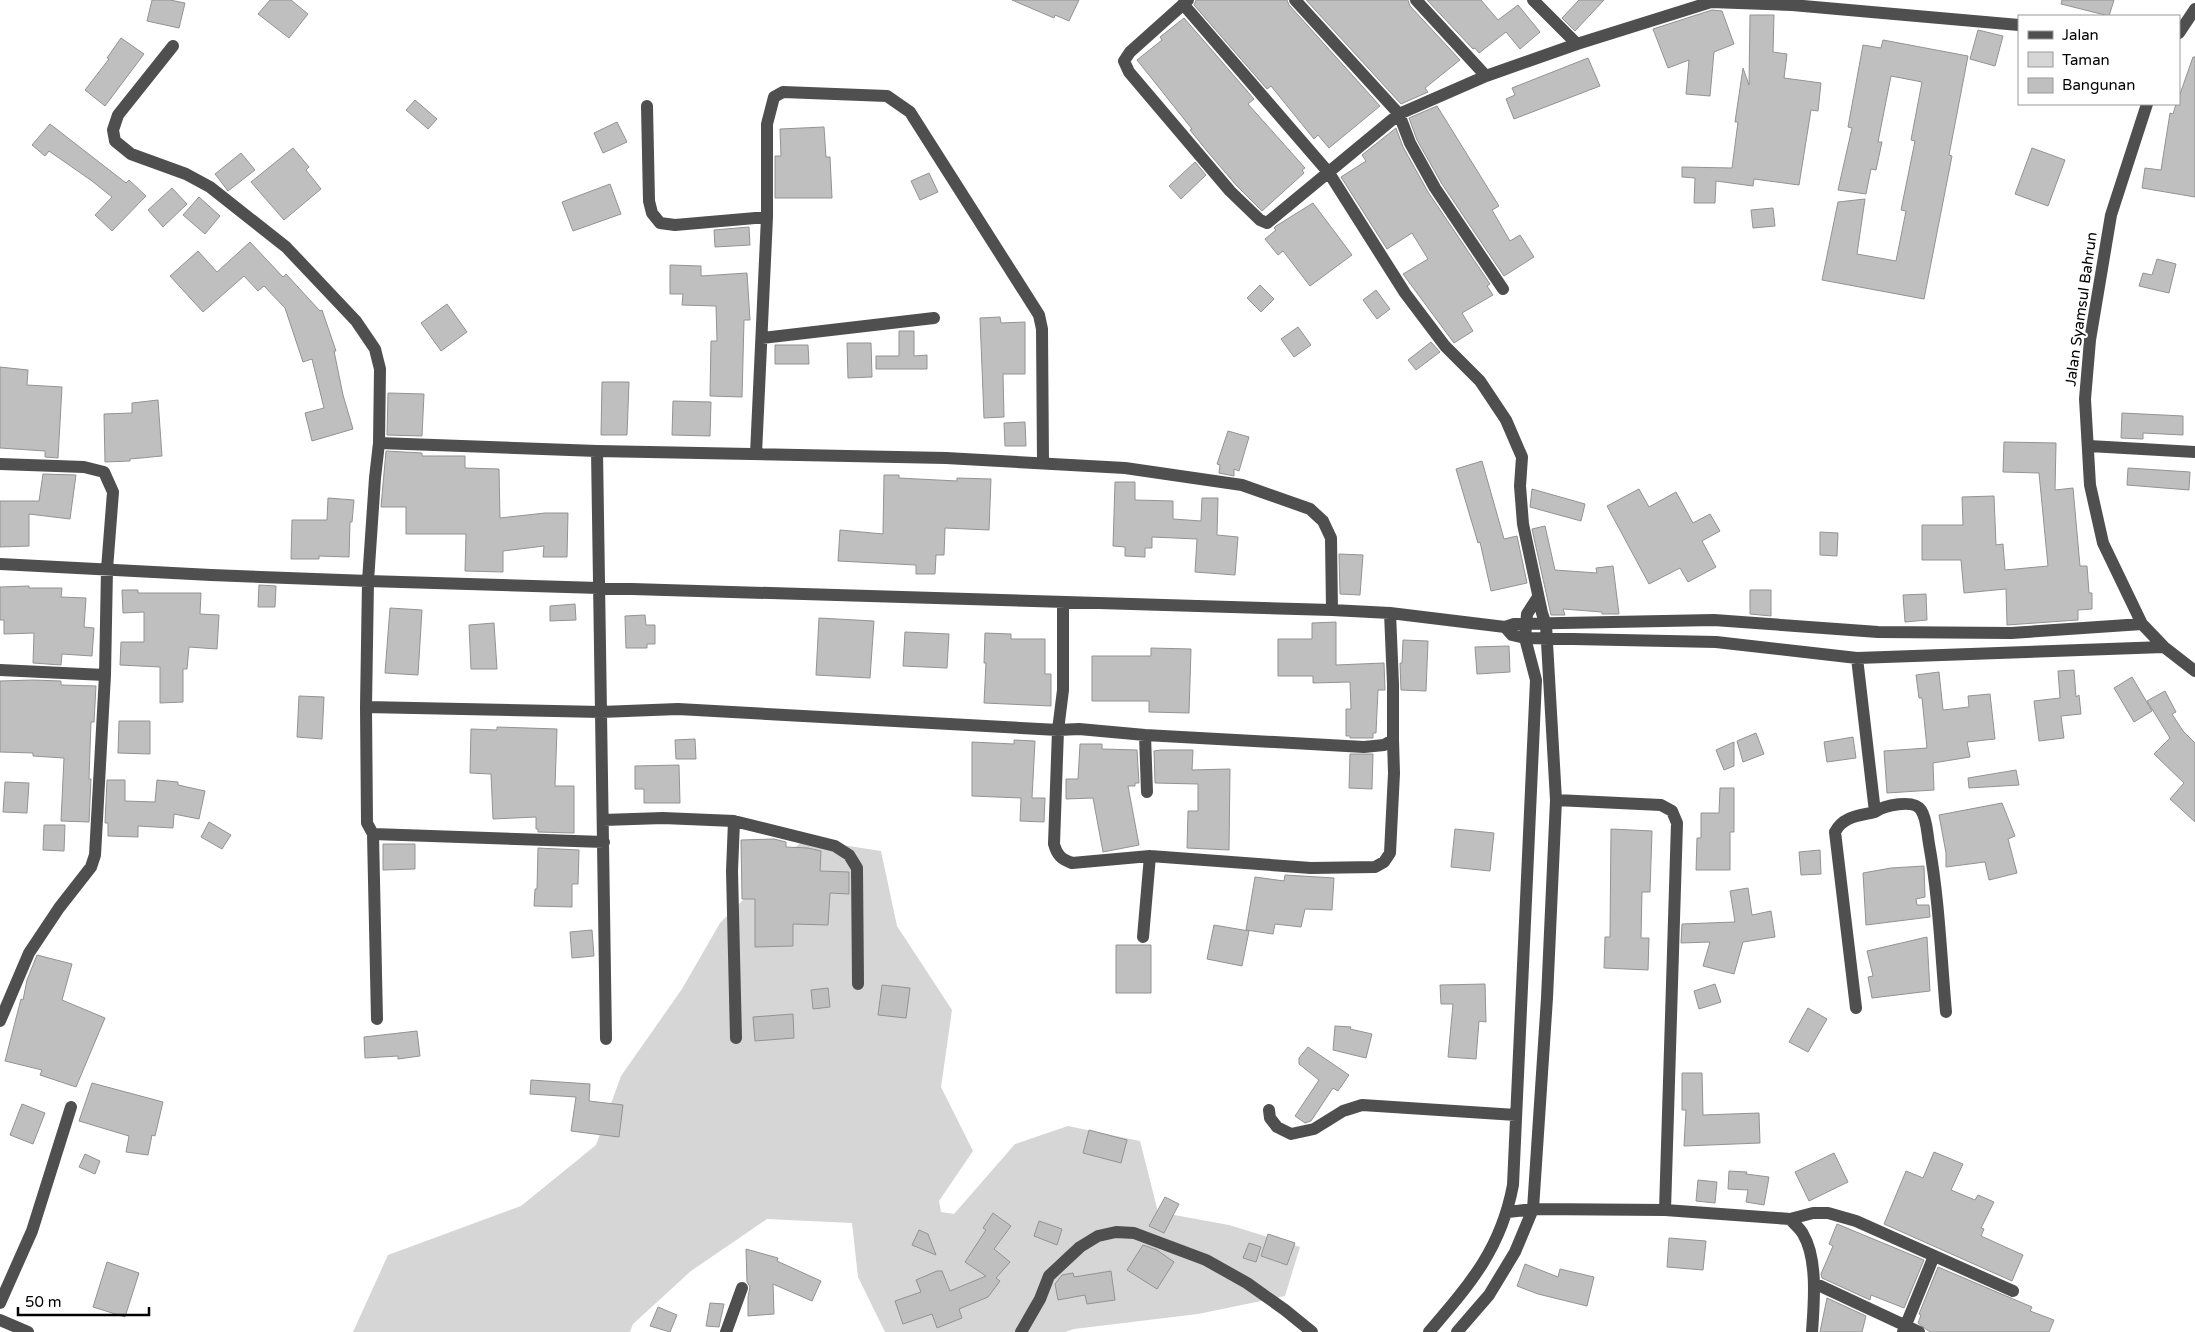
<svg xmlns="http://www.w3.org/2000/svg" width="2195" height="1332" viewBox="0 0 2195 1332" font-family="'Varela Round',sans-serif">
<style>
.green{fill:#d6d6d6}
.building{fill:#bfbfbf;stroke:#939393}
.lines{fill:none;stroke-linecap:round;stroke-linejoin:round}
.minor{stroke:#4f4f4f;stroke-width:12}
.labels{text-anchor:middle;stroke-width:4;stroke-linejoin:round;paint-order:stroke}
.street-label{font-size:15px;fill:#000;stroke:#fff}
</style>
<rect width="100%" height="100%" fill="#fff"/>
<path class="green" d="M804,839l77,12 16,75 55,84 -11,77 32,64 -34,50 2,11 13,2 61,-70 53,-18 72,15 18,71 71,13 71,22 -15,49 -87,18 -124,15 -9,3h-180l-27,-55 -6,-54 -85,-4 -76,52 -58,53 -3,8h-277l35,-77 133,-49 75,-61 25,-69 61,-87 38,-66z"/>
<path class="building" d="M152,0h18l15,3 -6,25 -32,-7z
M270,0h21l17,14 -19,24 -31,-24z
M1012,0h67l-10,21 -14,-6 -1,3z
M1196,0h91l2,5 91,101 -51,42 -11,-13 -4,4 -43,-53 -4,3 -73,-84z
M1306,0h102l2,6 50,54 -35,28 3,4 -27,12z
M1427,0h54l17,20 20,-15 22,27 -20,17 -14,-17 -27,21 -4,-5 -2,1z
M1579,0h25l-29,31 -13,-13z
M2062,0h52l-5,16 -48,-12z
M1712,10l10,1 12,33 -20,8 -4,44 -24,-2 3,-34 -21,8 -15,-39z
M1750,15h24l-1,37 14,2 -3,24 37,5 -3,28 -7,-1 -12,75 -45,-6 -1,7 -37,-5 -1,22h-21l1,-25 -13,-1v-10l50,1 6,-46h-3l8,-54 6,17z
M1184,18l70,81 -6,5 57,64 -3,2 2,3 -42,38 -26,-26 -29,-34 -17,-21 2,-1 -55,-69 25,-20 -2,-3z
M1978,30l25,6 -8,30 -25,-7z
M121,38l23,16 -39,52 -20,-16 24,-31 -2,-1z
M1883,40l85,16 -19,99 3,1 -28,143 -102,-19 16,-78 27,-3 -8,55 39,7 10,-50 -5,-1 14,-69 -4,-1 11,-58 -31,-6 -13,66h4l-6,28 -5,-1 -5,25 -28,-4 14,-62 -4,-1 15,-82 18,3z
M2193,57h2v140l-53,-9 3,-20 16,2 9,-57 3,1 3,-10h3v-7z
M1588,58l12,28 -86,33 -8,-20 9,-4 -3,-7z
M415,100l22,19 -9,10 -22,-19z
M1437,106l62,100 -7,4 18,31 10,-6 14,22 -30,19 -62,-92 -25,-44 -8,-22z
M617,122l10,20 -24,11 -9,-20z
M50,124l76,59 3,-3 17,16 -34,35 -17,-16 17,-18 -20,-16 -43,-30 -4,5 -13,-11z
M824,127l2,30h4l2,41h-57v-42h6l-1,-27z
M1396,128l7,19 25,45 62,92 -3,2 6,9 -31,18 11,18 -19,12 -51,-69 25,-15 -16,-26 -25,16 -46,-72 25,-16 -4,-6z
M293,148l16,19 -3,3 15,19 -37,31 -33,-38z
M2032,148l33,12 -17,46 -33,-12z
M241,153l14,17 -27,21 -13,-17z
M1195,162l11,13 -25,24 -12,-13z
M929,173l9,19 -18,8 -9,-19z
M610,184l11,30 -48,17 -11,-29z
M172,188l15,16 -24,23 -15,-17z
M199,197l21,19 -15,18 -22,-19z
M1313,203l39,52 -42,31 -27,-35 -5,4 -13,-16 11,-9 -2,-2 2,-2z
M1773,208l2,18 -22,2 -2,-18z
M749,227l1,18 -35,2 -1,-17z
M250,242l33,35 3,-3 34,37 2,-1 14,41h-2l9,44 10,34 -41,12 -7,-28 19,-5 -12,-49 -9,3 -18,-54 -21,-22 -6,5 -14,-15 -41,36 -33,-36 28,-25 19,21z
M2157,259l19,5 -7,29 -30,-7 4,-13 9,2z
M670,265l31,1v10l46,-3 3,47h-6l-2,77 -32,-1 1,-55h6l-1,-35 -34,-1 1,-11h-13z
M1260,285l14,14 -13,13 -14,-14z
M1376,290l14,19 -13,10 -14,-19z
M447,304l20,28 -26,19 -20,-28z
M1000,317l1,6 24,-1v52h-22l1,43 -20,1 -4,-100z
M1298,327l13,18 -17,12 -13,-18z
M899,331h15v25l13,-1v14h-51v-13h23z
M1431,342l9,10 -24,18 -8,-10z
M847,343h24l1,34 -24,1z
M775,345h33l1,19h-34z
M0,367l28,3 -1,15 35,2 -4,71 -13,-1v-6l-45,-3z
M602,382h27l-2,53h-26z
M388,393l36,1 -2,42 -35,-1z
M158,400l4,56 -32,3v2l-25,1 -1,-48 28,-1v-10z
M673,401l38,1 -1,34 -38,-1z
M2122,413l61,3v19l-40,-2v6l-22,-1z
M1025,422l1,24h-21l-1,-23z
M1228,431l21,6 -10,34 -5,-2v7l-15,-3 1,-8 -3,-1z
M2004,442l52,1 -1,47 18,-2 7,78h7l2,27h3v16l-14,1v10l-71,5 -1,-36 -42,4 -3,-33h-39v-35h41l-1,-28 32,-1 2,49 7,-1 2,26 43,-4 -9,-93 -36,-1z
M386,451l36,2v3h43v12l34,1 1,49 45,-5h23l-1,44h-24l1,-11 -41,5v21l-38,-1 1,-37h-60v-27h-25z
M1482,461l22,78 13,-3 10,47 -36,8 -11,-49 -2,1 -22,-74z
M2128,468l62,4 -1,18 -62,-5z
M43,474l33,1 -6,44 -41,-5v32l-29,1v-46h39z
M884,475h15v3l58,3v-3l34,1 -2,51 -44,-2 -1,27h-8l-1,19h-19v-9l-78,-4 2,-31 43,4z
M1115,482h20v18l38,1v18l28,2 1,-23h16l-1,37 21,2 -3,38 -40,-3 2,-33 -45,-2v11h-7v9l-20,-1v-9l-12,-1z
M1532,489l53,15 -4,17 -51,-14z
M1639,489l10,18 27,-15 17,31 17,-9 10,17 -18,10 14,26 -28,15 -8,-14 -31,16 -42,-78z
M328,498l26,2 -2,22h-2l-1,35 -30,-1v3h-28l1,-39h35z
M1545,526l10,44 42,3 -1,-5 17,-2 6,48h-17v-2l-39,-3 2,6h-14l-19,-86z
M1820,532l18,1 -1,23 -17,-1z
M1339,554l24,1 -3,40 -20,-1z
M259,585l17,1 -1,21h-17z
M29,586v2h33l-1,9 25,1 -2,29 10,1 -2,28 -30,-2 -1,11 -28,-2 1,-30 -30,1v-14h-4v-33z
M122,590h16v3h63l-1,21 19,1 -2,34 -28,-2 -2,22h-4v33l-23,1v-36l-40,-2 1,-23h23v-30l-21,1z
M1750,590h21v26l-21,-2z
M1926,594l1,26 -22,2 -2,-27z
M575,604l1,16 -26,1v-15z
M390,608l32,2 -4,65 -33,-2z
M645,615l1,10h9v19h-8v4h-21l-1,-32z
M819,618l55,3 -4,57 -54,-3z
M1336,622v43l48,-2 1,27h-7l-2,43h-3v5h-23v-2h-4v-27h5l-1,-27 -37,1v-7h-35v-37h34v-16z
M494,623l3,46h-26l-2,-44z
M905,632l44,2 -2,34 -44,-2z
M985,633l26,1v5h34v35h6v32l-67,-3 2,-40h-2z
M1403,640l25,1 -2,50 -25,-1 -1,-27h2z
M1509,646l1,26 -33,2 -2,-27z
M1151,648l40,1 -2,64 -40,-1v-11h-57v-45h59z
M2074,670l2,27 3,-2 2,19 -20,2 3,22 -25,3 -5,-40 26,-3 -2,-27z
M1939,672l4,38 26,-3 -1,-11 22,-2 5,45 -28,3 3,15 -37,6 1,27 -47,3 -3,-42 43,-3 -5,-50h-3l-3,-23z
M2132,677l20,34 -18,11 -20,-34z
M33,680l28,1v4l35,1 -2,36h-3l-2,57h2l-2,43 -28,-1 3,-63 -31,-2v-3l-33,-1v-71z
M2165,691l11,21 -4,2 11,17 12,12v79l-25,-23 14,-16 -30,-29 16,-16 -23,-37z
M299,696l25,1 -2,42 -25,-2z
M119,721h31v33l-32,-1z
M497,727l60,2 -2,57h19v47l-36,-1v-3h-2v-12l-43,2 -2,-45 -21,-1 1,-44 26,1z
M1756,733l8,21 -21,8 -6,-21z
M1853,737l3,21 -29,4 -3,-20z
M695,739l1,20h-20l-1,-19z
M1014,740l21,1 -3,57h13l-1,24 -24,-1 1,-23 -49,-2v-54l42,2z
M1734,742v24l-10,4 -8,-20z
M1080,744h22v5l35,1 2,33h-4v3h-7l11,59 -36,7 -10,-54 -27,1v-20h12z
M1161,750h32l-1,20 38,-1 -1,81 -42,-2 1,-37h10v-27l-43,-1 -1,-32z
M1350,754h23l-1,35 -23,-1z
M679,765l1,38h-36v-14h-9v-23z
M2016,770l3,15 -50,3 -1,-10z
M107,780h18v21l30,1 2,-22 21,2v3l27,6 -6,28 -25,-5 -1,14 -35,-2v11l-30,-1v-13h-3z
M5,782l24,1 -2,30 -24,-1z
M1720,788h14v44h-4v38h-34l1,-32h4v-25h18z
M2002,803l13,33 -7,3 9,34 -28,7 -4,-18 -39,5v-14l-7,-38z
M209,822l22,13 -9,14 -21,-12z
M44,825h21l-1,26 -21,-1z
M1455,829l39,4 -4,38 -39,-4z
M1611,829l41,2 -2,61h-8l-1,46h8l-1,32 -44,-2 1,-31h5z
M774,839l12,3v5l22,1 13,3 -1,20 29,1v22l-19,-1 -2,32 -35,-1v22l-38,1v-48h-13l-1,-59z
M383,844h32v25l-32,1z
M538,848l41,2 -1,34h-6v23l-38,-1 1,-17h2z
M1820,850l1,24 -20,1 -2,-23z
M1924,866l1,31 -9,2 1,6h12l1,12 -64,8 -3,-52 28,-5z
M1285,875l49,3 -2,32 -27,-1 -4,18 -26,-3 -2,10 -27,-4 9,-53 29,4z
M1748,888l4,27 19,-4 4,26 -32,5 -9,32 -31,-8 7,-24 -29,1 1,-19 53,-2 -5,-31z
M1214,925l35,6 -7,35 -35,-7z
M592,930l2,26 -22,2 -2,-26z
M1927,937l3,54 -58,7 -4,-21 5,-1 -6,-25z
M1116,945h35v48h-35z
M37,955l35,9 -10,36 43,18 -29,69 -36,-12 2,-5 -37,-9 16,-62 2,1 4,-20z
M1485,984l1,38 -7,-1 -3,38 -28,-2 5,-53h-12l-1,-19z
M1715,984l6,18 -22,7 -5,-18z
M882,985l28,3 -4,30 -28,-3z
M828,988l2,19 -17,2 -2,-19z
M1808,1008l19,11 -19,33 -19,-10z
M793,1014l1,24 -39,3 -2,-24z
M1335,1026l16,1 -1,2 22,5 -6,24 -33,-8z
M417,1031l3,25 -22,3v-3l-33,2 -1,-21z
M1308,1047l41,28 -11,16 -5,-3 -22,33 -6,2 -10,-7 24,-36 -20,-16v-6z
M1682,1073h20l1,42 56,-2 1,30 -76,3 2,-36h-4z
M531,1080l59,4 -1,17 34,4 -4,32 -48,-6 5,-34 -46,-3z
M92,1083l71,19 -8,34 -3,-1 -4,20 -22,-3 3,-16 -50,-15z
M22,1104l23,9 -12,31 -23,-9z
M1089,1130l38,10 -6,23 -38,-10z
M1934,1152l29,12 -12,26 24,10 3,-5 16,7 -13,26 3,1 -3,7 42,19 -11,26 -128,-57 22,-53 17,7z
M1834,1153l14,29 -39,19 -14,-29z
M85,1154l15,7 -5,13 -16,-7z
M1729,1171l18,1 -1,2 23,3 -5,28 -18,-3 2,-12 -20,-1z
M1698,1180l19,2 -2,21 -19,-2z
M1165,1197l14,7 -15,29 -15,-7z
M993,1213l18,13 -17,23 16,13 -14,16 4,3 -12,16 -29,12 3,9 -25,10 -5,-14 -29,10 -8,-23 26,-9 -5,-12 21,-9h5l8,20 36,-15 -21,-14 21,-32 -3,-2z
M1039,1221l23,8 -5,16 -23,-9z
M1837,1224l87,36 -20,48 -33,-13 -1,5 -48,-22 -1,-4 12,-28 -4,-2z
M919,1230l9,4 8,21 -24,-10z
M1268,1234l27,9 -8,22 -26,-9z
M1669,1238l37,3 -3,29 -36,-3z
M1249,1243l12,4 -5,15 -13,-4z
M1143,1245l14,5 17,12 -17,27 -30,-19z
M746,1249l32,9 -1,3 44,20 -9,20 -39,-17 1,30 -26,2v-19l2,-10 -3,-5z
M107,1262l32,11 -14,44 -32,-10z
M1525,1264l33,13 2,-8 34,8 -7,29 -49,-12 -21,-8z
M1938,1267l94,40 -2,4 24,9 -5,12h-118l-4,-2 -9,-7 3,-8 -2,-1z
M1111,1271l4,29 -28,4 -2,-9 -27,5 -3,-16 7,-9 11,-2 1,4z
M1827,1298l39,18 -4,16h-42z
M710,1303l14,1 -5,23 -13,-1z
M658,1307l19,8 -7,17 -20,-6z"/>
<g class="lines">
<path class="minor" d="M1188,0l-58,52 -6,9 5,11 101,119 30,29 7,3 132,-109 87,-38 91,-32 134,-42 81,3 227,20
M1295,0l104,114 11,29 25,45 68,101
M1416,0l70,76
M1533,0l44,44
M1183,4l146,169 76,120 40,53 35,35 26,39 16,37 -2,29 3,38 19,89 4,12 10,175 -9,198 -14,211 -18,43 -26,43 -32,37
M2179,33l16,-24
M173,46l-55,69 -5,15 2,11 16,13 55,20 24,13 76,60 70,74 19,28 5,20 -1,74 -4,35 -7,103 -2,126
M2147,104l-36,111 -21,125 -5,59 5,86 13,58 39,81 22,23 31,24
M647,106l2,95 3,12 8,10 15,2 92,-8
M762,338l172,-20
M379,443l218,8 349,7 179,10 117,17 68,24 13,12 8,17 1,72
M2089,446l106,6
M597,451l9,588
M756,454l11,-237v-93l7,-27 9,-5 104,4 23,16 129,203 3,14 1,134
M0,464l84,3 20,5 9,20 -6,77 -2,106 -10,180 -4,12 -32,41 -30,45 -29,68
M0,564l211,11 157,6 964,29 58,3 115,14 9,-3 200,-4 164,12 133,1 131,-9
M1063,603v87l-5,40 21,-1 66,6 219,12 20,-2 9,-5v-56l-3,-71
M1505,627l7,8 13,3 191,4 141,16 307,-11
M1857,658l18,154c9,-7 39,-13 46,-2 6,9 6,23 8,34 10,55 12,112 17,168
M0,670l105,5
M1145,735l2,57
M1556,800l105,5 11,6 5,12 -12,387
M603,820l60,-2 71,3 101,25 14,9 8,13 1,116
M734,821l-2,50 4,167
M373,834l231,8
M1143,937l7,-81
M1856,1008l-21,-176c8,-16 24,-16 40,-20
M377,1019l-4,-185 -6,-11 -1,-116 235,5 77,-3 380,21 -4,114c3,11 7,15 18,19l78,-7 161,12 64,-1 9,-5 6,-9 4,-80 -1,-33
M1269,1110l1,8 7,9 14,7 23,-5 29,-18 19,-6 154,10
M1508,1212l25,-3 132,1 125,9c4,5 10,9 13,15 15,25 11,69 9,98
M1790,1219l23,-6h15l28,8 157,70
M1814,1283l105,49
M0,1303l32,-72 39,-124
M0,1320l28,12
M726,1332l16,-44
M1021,1332l19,-33 9,-23 31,-29 18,-11 18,-4 18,1 72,27 41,23 38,27 27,22
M1429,1332c41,-48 72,-83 84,-147l23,-505 -11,-42 2,-24 11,-17
M1903,1332l31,-76"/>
</g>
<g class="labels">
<g class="street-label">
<text transform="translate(2081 309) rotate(-82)" y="5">Jalan Syamsul Bahrun</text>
</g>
</g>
<rect x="2018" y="15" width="162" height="90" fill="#ffffff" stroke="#999999"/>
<rect x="2028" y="31" width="25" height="8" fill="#4f4f4f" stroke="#999999"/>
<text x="2062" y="40" font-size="15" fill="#000000">Jalan</text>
<rect x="2028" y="52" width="25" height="15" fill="#d6d6d6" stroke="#999999"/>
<text x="2062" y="65" font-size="15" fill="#000000">Taman</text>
<rect x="2028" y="78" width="25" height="15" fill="#bfbfbf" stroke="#999999"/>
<text x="2062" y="90" font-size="15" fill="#000000">Bangunan</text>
<path d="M18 1307v8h131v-8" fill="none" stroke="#000000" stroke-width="2.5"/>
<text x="25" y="1307" font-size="15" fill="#000000" stroke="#ffffff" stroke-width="4" paint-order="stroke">50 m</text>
</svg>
